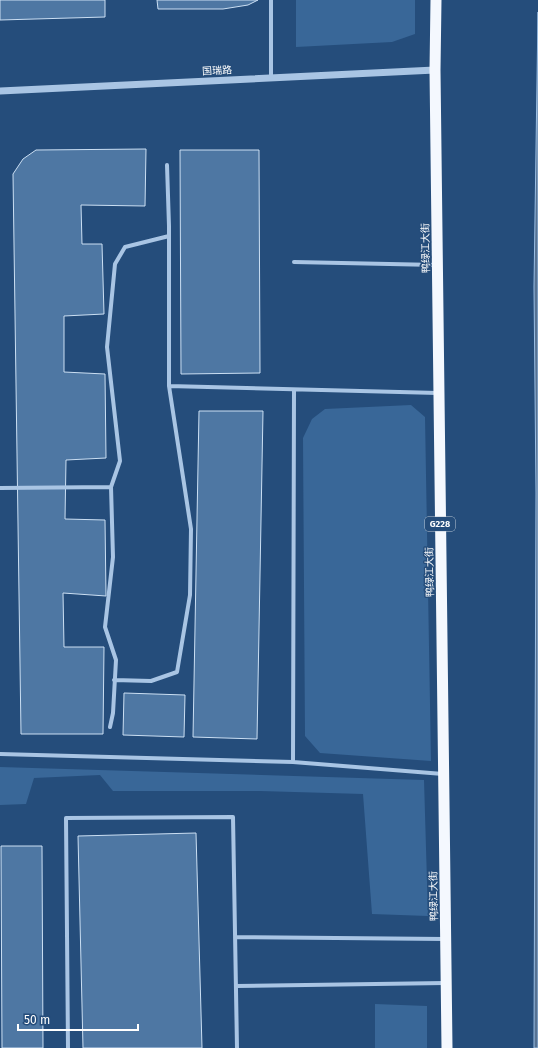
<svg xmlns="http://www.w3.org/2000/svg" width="538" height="1048" viewBox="0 0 538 1048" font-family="'Fira Sans','Noto Sans SC',sans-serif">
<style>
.green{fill:#396798}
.water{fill:#567293;stroke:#9dc0e5}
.building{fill:#4e77a3;stroke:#cbdff3}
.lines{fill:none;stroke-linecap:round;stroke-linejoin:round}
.minor{stroke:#a9c5e4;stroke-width:4}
.tertiary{stroke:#a9c5e4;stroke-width:7}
.trunk{stroke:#f4f8fe;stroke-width:11}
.labels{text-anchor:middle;stroke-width:3;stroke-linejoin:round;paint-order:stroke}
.shield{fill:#254d7b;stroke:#becad7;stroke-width:1}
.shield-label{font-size:9px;font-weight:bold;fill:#fff}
.street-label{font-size:10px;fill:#fff;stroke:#254d7b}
</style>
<rect width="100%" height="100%" fill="#254d7b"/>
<path class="green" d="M296,0h119v34l-23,8 -96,5z
M411,405l14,12 6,344 -111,-8 -15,-17 -2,-298 9,-19 13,-10z
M0,767l424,13 4,136 -56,-2 -9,-120 -103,-3h-147l-13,-16 -66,3 -8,26 -26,1z
M375,1004l52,2v42h-52z"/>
<path class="water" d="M538,12v1036h-4l2,-555 -2,-206z"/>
<path class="building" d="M0,0h105v17l-105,3z
M157,0h101l-10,5 -25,4h-65z
M146,149l-1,57 -64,-1 1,39h20l2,70 -40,2v56l41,2 1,84 -40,2 -1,59 40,1 1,76 -43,-3 1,54h40l-1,87h-82l-8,-560 10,-15 13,-9z
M180,150h79l1,223 -79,1z
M199,411h64l-6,328 -64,-2z
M124,693l61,2 -1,42 -61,-2z
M196,833l6,215h-119l-5,-212z
M1,846h41l1,202h-41z"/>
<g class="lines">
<path class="minor" d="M271,78v-78
M167,165l2,61v160l269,7
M294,262l143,3
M294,390l-1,372 150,12
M0,488l111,-1
M114,680l37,1 26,-9 13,-77 1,-66 -22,-143
M110,727l3,-14 3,-53 -11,-33 8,-70 -2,-70 9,-26 -13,-114 8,-83 10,-17 44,-11
M0,754l293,8
M235,937l210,2
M236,986l209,-3
M68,1048l-2,-230 167,-1 4,231"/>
<path class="tertiary" d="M0,91l435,-21"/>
<path class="trunk" d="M436,0l-1,70 12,978"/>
</g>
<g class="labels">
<rect class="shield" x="425" y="517" width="30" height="14" rx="3"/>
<g class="shield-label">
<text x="440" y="527">G228</text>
</g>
<g class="street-label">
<text transform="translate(217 70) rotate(-3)" y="4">国瑞路</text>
<text transform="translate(425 248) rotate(-91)" y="4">鸭绿江大街</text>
<text transform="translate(429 572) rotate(-91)" y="4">鸭绿江大街</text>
<text transform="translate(433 896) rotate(-91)" y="4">鸭绿江大街</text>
</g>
</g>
<path d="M18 1024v6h120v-6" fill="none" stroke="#ffffff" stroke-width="2"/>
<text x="24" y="1024" font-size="12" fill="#ffffff" stroke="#254d7b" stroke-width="3" paint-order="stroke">50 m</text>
</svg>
